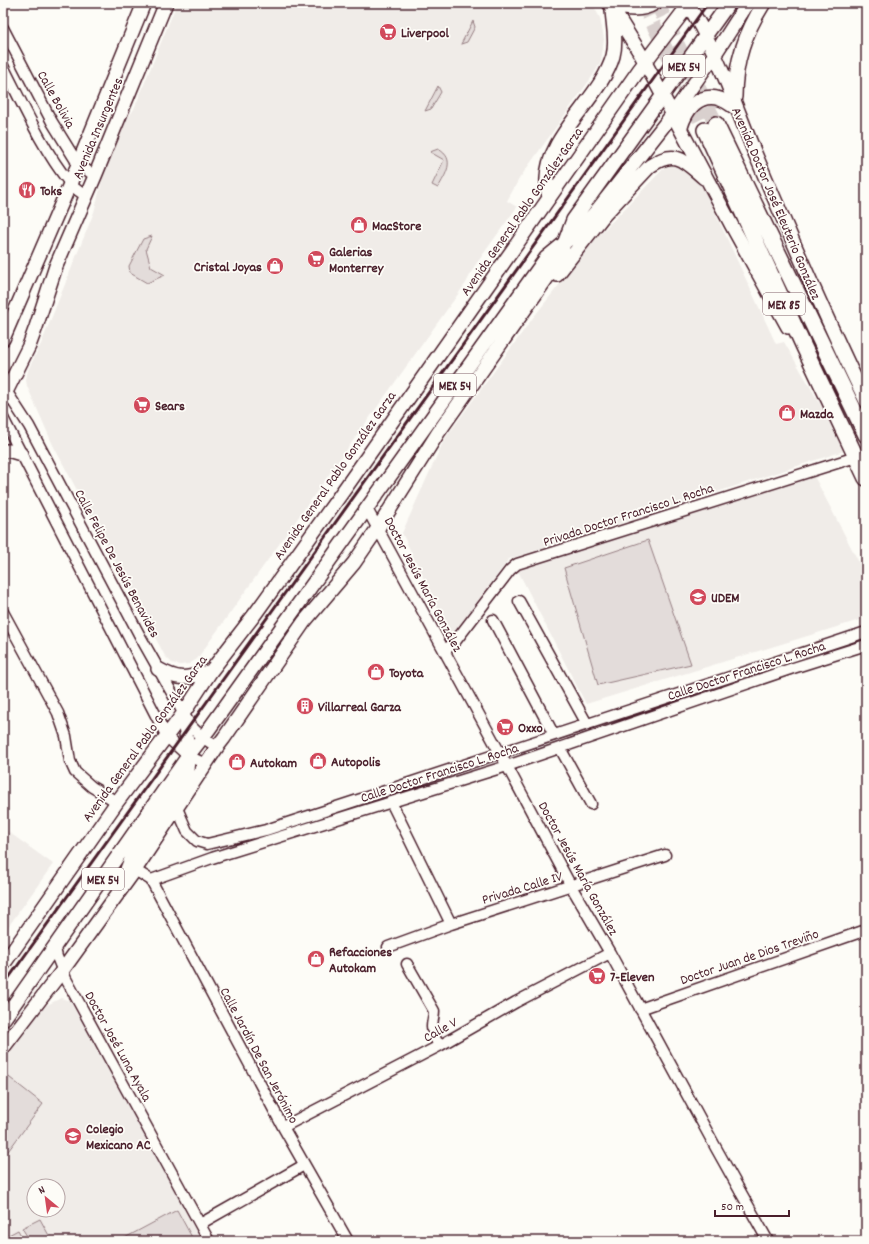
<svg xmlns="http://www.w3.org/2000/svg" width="869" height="1244" viewBox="0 0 869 1244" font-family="Dekko,sans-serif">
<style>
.built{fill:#f0ece8;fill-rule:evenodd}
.green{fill:#e3dcda;stroke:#967e82}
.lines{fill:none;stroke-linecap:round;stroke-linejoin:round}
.highway-tunnel{stroke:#d9d0ce;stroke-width:15;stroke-dasharray:15 8;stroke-linecap:butt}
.minor-casing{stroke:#4a1f2b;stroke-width:13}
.major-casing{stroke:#4a1f2b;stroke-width:16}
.highway-casing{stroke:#4a1f2b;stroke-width:18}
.minor{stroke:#fdfcf7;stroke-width:10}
.major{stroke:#fdfcf7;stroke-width:13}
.highway{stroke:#fdfcf7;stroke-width:15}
.rail{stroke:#4a1f2b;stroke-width:3}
.labels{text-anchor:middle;stroke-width:3.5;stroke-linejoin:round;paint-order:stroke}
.shield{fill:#fdfcf7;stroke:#806168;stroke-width:1}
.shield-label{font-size:13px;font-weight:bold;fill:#4a1f2b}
.poi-label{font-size:14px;font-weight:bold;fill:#4a1f2b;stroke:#fdfcf7;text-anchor:start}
.street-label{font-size:14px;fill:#4a1f2b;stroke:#fdfcf7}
</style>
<rect width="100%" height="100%" fill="#fdfcf7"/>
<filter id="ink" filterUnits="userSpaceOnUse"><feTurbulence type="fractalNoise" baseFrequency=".025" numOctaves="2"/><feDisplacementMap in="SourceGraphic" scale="8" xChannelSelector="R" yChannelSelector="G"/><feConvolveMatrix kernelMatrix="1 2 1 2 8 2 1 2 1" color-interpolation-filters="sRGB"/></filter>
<g filter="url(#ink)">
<path class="built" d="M177,3h415l8,15 4,21 -3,22 -7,13 -75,105 -12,22 10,6 -43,60 -8,16 -269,376 -8,5 -9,1 -8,-2 -7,-7 -112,-211 -26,-59 -1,-6 2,-10 13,-26 53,-132 14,-54 14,-31 12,-18z
M671,161l15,8 18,20 72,155 8,-2 63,108 -338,109 -58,77 -49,-103 42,-93 88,-121 66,-83z
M814,476l52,100v42l-280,86 -68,-133z
M3,828l50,36 -50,70z
M61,998l9,3 132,240h-199v-182l29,-40 15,-14zM34,1186h24v24h-24z"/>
<path class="green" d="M473,21l2,6 -8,15 -6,2z
M438,86l3,6 -10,17 -6,2z
M438,149c19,10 7,26 0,39l-6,-3 12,-25 -14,-8z
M152,236l-6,13 5,18 14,8 -18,8 -17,-10 -1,-7 14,-27z
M648,540l43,124 -93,21 -34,-117z
M5,1074l38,30 -40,54v-82z
M177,1210l17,31h-75z
M40,1219l12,22h-22l-8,-13z
M18,1230l6,11h-21v-3z"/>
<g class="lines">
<path class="highway-tunnel" d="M643,3l62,127
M657,3l59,121"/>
<defs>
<path id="minor" d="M3,28l49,94 26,42 17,12
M3,66c19,37 40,84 66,116 4,6 11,10 17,14
M3,386l26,40 112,212 49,87 12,12 15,10
M3,418l164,319 21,19 18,8
M367,509l140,257 64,120 39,67 106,195 52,93
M519,601l68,123
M3,612l55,101 8,23 4,25 5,11 17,15 25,15
M493,620l61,115
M444,651l10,-8 56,-73 7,-6 339,-107
M560,748l31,56
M391,802l60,122
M177,808l10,23 10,10 10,3 59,-14 89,-29 511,-169
M135,870l16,10 61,-22 295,-92 286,-98 73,-23
M151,880l132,247 65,114
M388,947l63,-23 214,-69
M55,948l2,9 9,22 143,262
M407,964l27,47c0,6 -2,10 -2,16 0,6 4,13 7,19
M640,1009l226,-79
M283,1127l156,-81 77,-44 94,-49
M200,1224l104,-59"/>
<path id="major" d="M609,3l31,50 92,173 56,101
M687,3c31,48 48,103 70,155 35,82 70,163 109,243
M612,6c14,3 29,6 43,-3
M735,97c0,-35 10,-64 29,-94
M681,127c5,-17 18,-35 39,-28 6,2 11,6 17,10
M549,198c-1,-5 -2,-10 -2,-15 -3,-46 54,-84 66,-127 4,-15 0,-31 -1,-46
M557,275l47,-60 46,-49c26,-17 33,-6 54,12
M3,339l67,-155 74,-181
M3,398l26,-52 7,-19 20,-61 39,-90 71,-173
M3,451h8l10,3
M158,669c23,13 29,9 53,2
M125,882c-2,-29 47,-71 59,-101 8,-21 2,-46 -1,-67
M3,965l114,-163 66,-88 28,-43 44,-57 91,-127 293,-417 51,-67
M3,1020l185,-264 21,-27 337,-471 33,-27 19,-22 74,-94 43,-61 33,-51
M3,1048l59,-77 73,-101 82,-123 7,-9 80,-116 50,-59 24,-35 60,-95 118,-168 17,-45 156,-217"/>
<path id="highway" d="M716,124l150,311
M705,130l99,217 62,131"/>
</defs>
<use href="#minor" class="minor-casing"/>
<use href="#major" class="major-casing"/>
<use href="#highway" class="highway-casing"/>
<use href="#minor" class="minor"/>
<use href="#major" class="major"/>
<use href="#highway" class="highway"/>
<path class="rail" d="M3,986l705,-983"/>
</g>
</g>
<defs>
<symbol id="supermarket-disc" viewBox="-11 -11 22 22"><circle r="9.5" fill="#d1495b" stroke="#fdfcf7"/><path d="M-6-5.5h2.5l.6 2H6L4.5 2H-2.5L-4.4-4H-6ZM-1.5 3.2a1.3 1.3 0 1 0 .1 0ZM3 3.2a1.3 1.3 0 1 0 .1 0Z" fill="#fff"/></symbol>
<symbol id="restaurant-disc" viewBox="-11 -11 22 22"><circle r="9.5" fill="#d1495b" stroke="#fdfcf7"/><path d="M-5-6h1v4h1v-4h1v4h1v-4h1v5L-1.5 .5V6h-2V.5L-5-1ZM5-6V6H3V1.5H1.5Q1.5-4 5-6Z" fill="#fff"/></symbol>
<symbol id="shop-disc" viewBox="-11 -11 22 22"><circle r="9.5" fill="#d1495b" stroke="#fdfcf7"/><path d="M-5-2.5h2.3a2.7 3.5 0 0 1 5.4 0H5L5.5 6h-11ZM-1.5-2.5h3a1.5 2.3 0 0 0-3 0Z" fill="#fff"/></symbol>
<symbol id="university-disc" viewBox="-11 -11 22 22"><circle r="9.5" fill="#d1495b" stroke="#fdfcf7"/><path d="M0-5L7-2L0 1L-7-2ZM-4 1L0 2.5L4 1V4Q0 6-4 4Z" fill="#fff"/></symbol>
<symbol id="building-disc" viewBox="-11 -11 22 22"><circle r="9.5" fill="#d1495b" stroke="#fdfcf7"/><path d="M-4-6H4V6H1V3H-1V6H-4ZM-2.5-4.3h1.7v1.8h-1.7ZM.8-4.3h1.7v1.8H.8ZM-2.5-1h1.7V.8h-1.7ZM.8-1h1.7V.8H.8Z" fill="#fff"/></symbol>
<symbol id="school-disc" viewBox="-11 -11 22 22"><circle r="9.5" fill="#d1495b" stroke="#fdfcf7"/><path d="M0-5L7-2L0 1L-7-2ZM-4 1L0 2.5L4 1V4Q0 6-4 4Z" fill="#fff"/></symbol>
</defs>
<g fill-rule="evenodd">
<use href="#supermarket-disc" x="378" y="22" width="20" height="20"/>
<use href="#restaurant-disc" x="17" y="180" width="20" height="20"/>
<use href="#shop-disc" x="349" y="215" width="20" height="20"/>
<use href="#supermarket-disc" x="306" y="249" width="20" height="20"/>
<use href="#shop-disc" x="265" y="256" width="20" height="20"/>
<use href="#supermarket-disc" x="132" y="395" width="20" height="20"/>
<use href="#shop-disc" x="777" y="403" width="20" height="20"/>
<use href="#university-disc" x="688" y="587" width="20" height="20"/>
<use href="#shop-disc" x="366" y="662" width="20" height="20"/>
<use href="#building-disc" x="295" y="696" width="20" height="20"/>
<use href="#supermarket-disc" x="495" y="717" width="20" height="20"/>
<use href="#shop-disc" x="308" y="751" width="20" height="20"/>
<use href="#shop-disc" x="227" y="752" width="20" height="20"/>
<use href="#shop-disc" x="306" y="949" width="20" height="20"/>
<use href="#supermarket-disc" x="587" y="966" width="20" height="20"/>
<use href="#school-disc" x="63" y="1126" width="20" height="20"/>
</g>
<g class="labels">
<g class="shield">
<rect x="663" y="55" width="42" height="22" rx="3"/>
<rect x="763" y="293" width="42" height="22" rx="3"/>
<rect x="434" y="374" width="42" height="22" rx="3"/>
<rect x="82" y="868" width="42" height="22" rx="3"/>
</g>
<g class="shield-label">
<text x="684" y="71">MEX 54</text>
<text x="784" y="309">MEX 85</text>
<text x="455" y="390">MEX 54</text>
<text x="103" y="884">MEX 54</text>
</g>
<g class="poi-label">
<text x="401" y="37">Liverpool</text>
<text x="40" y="195">Toks</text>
<text x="372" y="230">MacStore</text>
<text x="329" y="256">Galerias<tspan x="329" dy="16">Monterrey</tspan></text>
<text x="262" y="271" text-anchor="end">Cristal Joyas</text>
<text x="155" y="410">Sears</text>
<text x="800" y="418">Mazda</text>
<text x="711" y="602">UDEM</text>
<text x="389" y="677">Toyota</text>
<text x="318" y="711">Villarreal Garza</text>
<text x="518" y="732">Oxxo</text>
<text x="331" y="766">Autopolis</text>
<text x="250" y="767">Autokam</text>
<text x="329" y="956">Refacciones<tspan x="329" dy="16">Autokam</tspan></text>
<text x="610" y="981">7-Eleven</text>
<text x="86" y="1133">Colegio<tspan x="86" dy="16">Mexicano AC</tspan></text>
</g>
<g class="street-label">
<text transform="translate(57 99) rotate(61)" y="5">Calle Bolivia</text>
<text transform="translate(97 128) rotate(-67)" y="5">Avenida Insurgentes</text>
<text transform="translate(777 203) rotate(67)" y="5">Avenida Doctor José Eleuterio González</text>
<text transform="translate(521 211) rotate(-55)" y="5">Avenida General Pablo González Garza</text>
<text transform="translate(334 475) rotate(-55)" y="5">Avenida General Pablo González Garza</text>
<text transform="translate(628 514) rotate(-18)" y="5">Privada Doctor Francisco L. Rocha</text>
<text transform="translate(118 563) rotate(62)" y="5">Calle Felipe De Jesús Benavides</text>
<text transform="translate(424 584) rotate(62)" y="5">Doctor Jesús María González</text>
<text transform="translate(746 670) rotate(-18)" y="5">Calle Doctor Francisco L. Rocha</text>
<text transform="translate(144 738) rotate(-54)" y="5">Avenida General Pablo González Garza</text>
<text transform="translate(439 772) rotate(-18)" y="5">Calle Doctor Francisco L. Rocha</text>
<text transform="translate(579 868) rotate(61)" y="5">Doctor Jesús María González</text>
<text transform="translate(522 887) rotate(-17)" y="5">Privada Calle IV</text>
<text transform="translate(749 956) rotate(-19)" y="5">Doctor Juan de Dios Treviño</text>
<text transform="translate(440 1029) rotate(-29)" y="5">Calle V</text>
<text transform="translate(119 1046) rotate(61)" y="5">Doctor José Luna Ayala</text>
<text transform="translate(260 1055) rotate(62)" y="5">Calle Jardín De San Jerónimo</text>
</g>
</g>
<rect width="869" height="1244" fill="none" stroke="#fdfcf7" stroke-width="16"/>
<rect x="8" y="8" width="853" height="1228" fill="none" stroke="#4a1f2b" stroke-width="1.5" filter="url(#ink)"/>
<g transform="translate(46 1198) rotate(331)"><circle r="19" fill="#fdfcf7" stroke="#b5a4a5"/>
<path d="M0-3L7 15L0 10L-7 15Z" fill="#d1495b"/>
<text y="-6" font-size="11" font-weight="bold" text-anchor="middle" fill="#4a1f2b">N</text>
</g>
<path d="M715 1210v6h74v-6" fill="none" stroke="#4a1f2b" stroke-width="2"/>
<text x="721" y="1210" font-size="12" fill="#4a1f2b" stroke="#fdfcf7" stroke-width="3" paint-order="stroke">50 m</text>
</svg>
